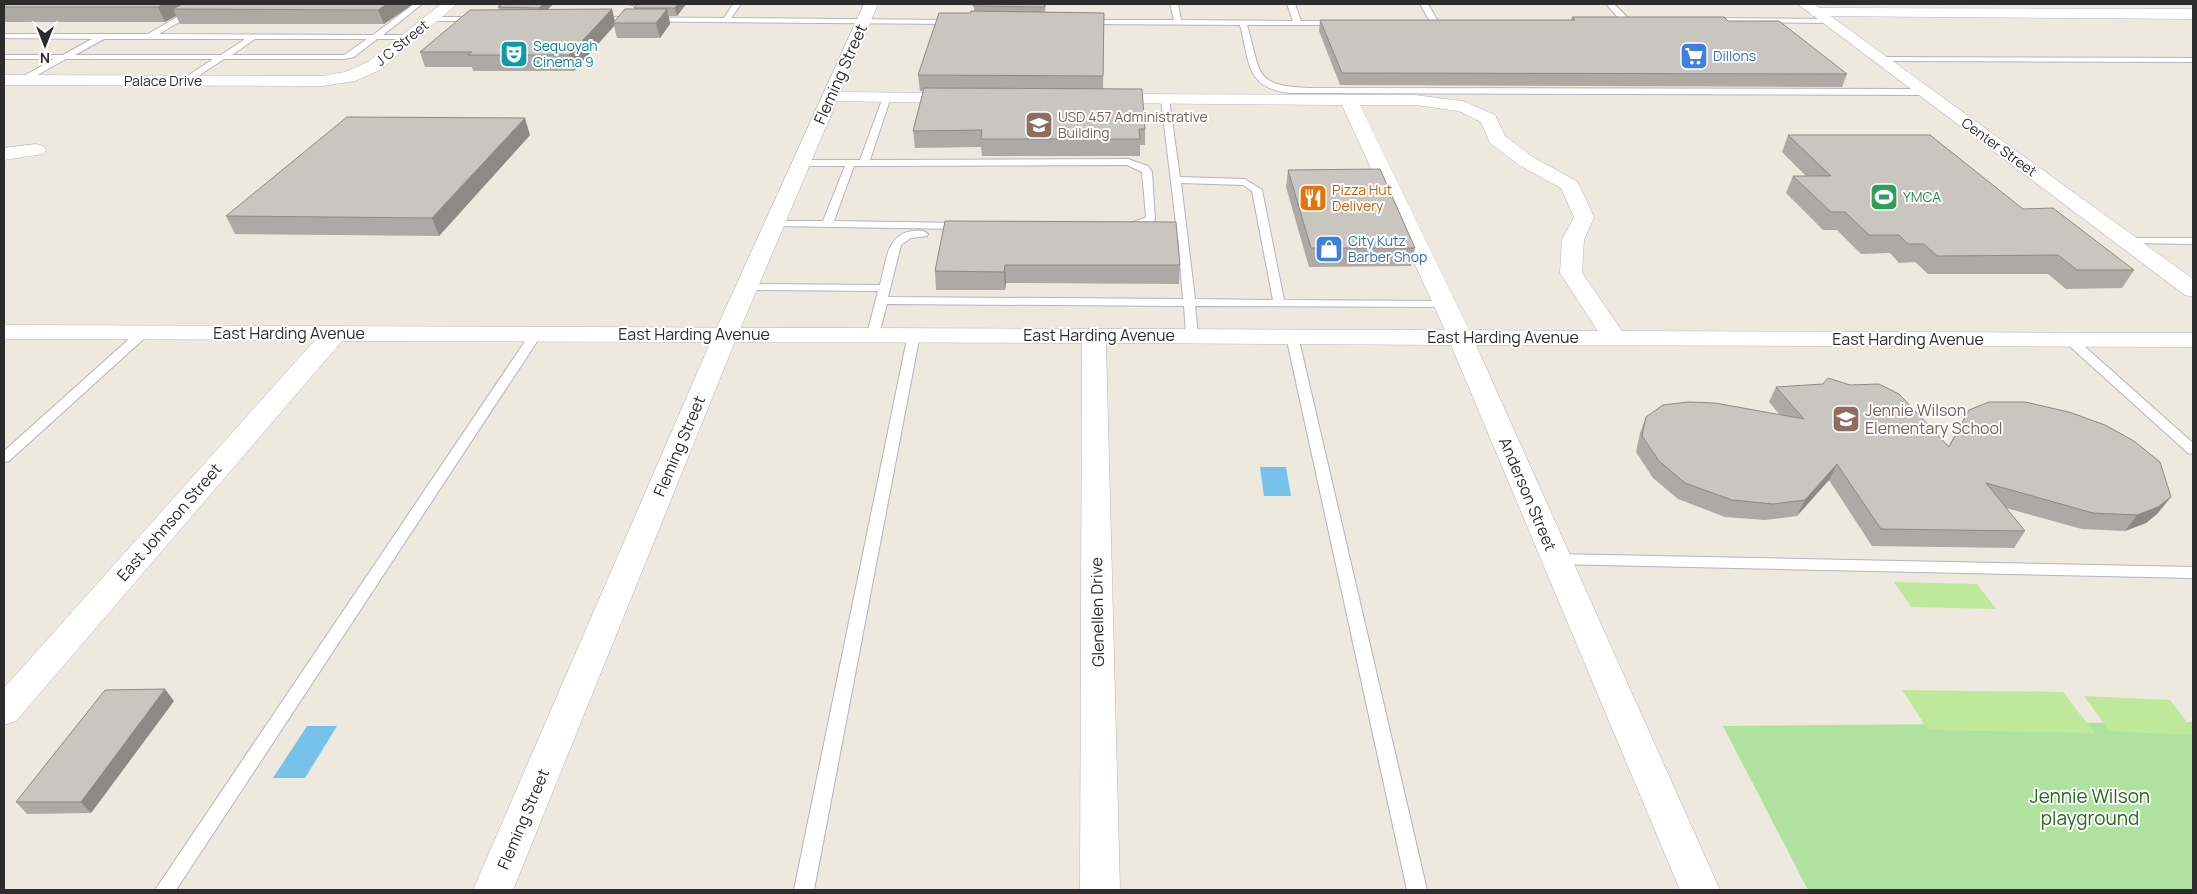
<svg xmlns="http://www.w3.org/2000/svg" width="2197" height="894" viewBox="0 0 2197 894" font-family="Manrope,sans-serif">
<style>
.green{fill:#afe29e}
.pitch{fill:#c0e89a}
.water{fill:#77c2eb}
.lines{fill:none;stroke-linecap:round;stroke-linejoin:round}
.service-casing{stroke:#b3b4bf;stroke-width:2}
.minor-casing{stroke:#b3b4bf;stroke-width:1}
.tertiary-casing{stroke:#b3b4bf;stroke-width:1}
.service{fill:#fff;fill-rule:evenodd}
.minor{fill:#fff;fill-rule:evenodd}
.tertiary{fill:#fff;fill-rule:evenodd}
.wall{fill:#ada9a4}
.shaded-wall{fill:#8d8a86}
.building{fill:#c9c5bf;stroke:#8d8a86}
.labels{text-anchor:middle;stroke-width:4;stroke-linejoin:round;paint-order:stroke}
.far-street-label{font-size:14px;fill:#2c2c2c;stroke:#fff}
.far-culture-label{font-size:14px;fill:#0d838f;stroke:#fff;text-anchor:start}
.far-shop-label{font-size:14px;fill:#366cbe;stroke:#fff;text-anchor:start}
.far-education-label{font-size:14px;fill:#785e54;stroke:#fff;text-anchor:start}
.far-food-label{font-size:14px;fill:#c56008;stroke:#fff;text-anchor:start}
.far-leisure-label{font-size:14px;fill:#27864d;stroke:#fff;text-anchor:start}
.street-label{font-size:16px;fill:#2c2c2c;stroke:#fff}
.education-label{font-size:16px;fill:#785e54;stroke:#fff;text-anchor:start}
.near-park-label{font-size:19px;fill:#26681d;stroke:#fff}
</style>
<rect width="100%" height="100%" fill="#ede9df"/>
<path class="green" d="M2193,722v168h-385l-85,-164z"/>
<path class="pitch" d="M1894,582l83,2 19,25 -85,-2z
M1902,690l161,2 32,41 -167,-3z
M2084,696l86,4 23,30v5l-84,-4z"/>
<path class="water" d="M1260,467h26l5,29h-27z
M307,726h30l-32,52h-32z"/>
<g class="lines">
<defs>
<path id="service" d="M200,4h9l-50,30 214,1 41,-31h8l-39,31h27l4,2 -1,2h-36l-23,18 -10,2h-120l-38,25 -3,-1v-4l30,-20h-147l-43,24 -3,-1v-4l34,-19h-50v-4h59l29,-16 -88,-1v-4h144zM104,39h141l-24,16h-146zM255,39h112l-23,16h-112z
M627,4h54l-4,2 -31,2z
M733,4h8l-10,14 224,2 4,2 -4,2 -358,-3 -4,-2 4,-2 127,1z
M1170,4h8l3,16 112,1 -6,-17h8l6,17h40l1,2 -4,2h-91c15,51 6,61 65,63l612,1 4,3 -4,3 -634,-2c-45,-5 -40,-31 -50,-68l-153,-1 -4,-2 4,-2h87z
M1420,4h8l11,19 -1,2h-6z
M1606,4h8l14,14v4h-6z
M429,17h49l4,2 -4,2h-46l-4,-2z
M1706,18l122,1 4,2 -4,2 -119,-1 -4,-2z
M1877,57l316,1v4l-313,-1h-3z
M887,94l4,3 -21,63 258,-1 20,7 4,6 3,48c-7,7 -22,13 -30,6l1,-2 19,-6 1,-2 -4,-44 -15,-7 -273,1 -20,55 127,2 5,3 -5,3 -190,-3 -1,-2 1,-2 4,-1h48l22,-55h-43l-5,-3 5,-3h58l23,-63z
M1165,96l4,3 11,78 65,2 17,11 22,110 161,1 4,2 2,2 -2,2 -254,-1 3,29 -6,4 -6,-4 -2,-29 -297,-2 -8,30 -6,4 -6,-4 11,-43 -131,-1 -6,-3 6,-3 133,1c6,-22 6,-51 33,-54 6,-1 11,-1 15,3l-1,2 -16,2 -10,7 -13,52 295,2 -5,-61h-19l-5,-3 5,-3h18l-16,-133zM1181,183l62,2 9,6 21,109 -78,-1z
M2127,238h66v6l-70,-1 -1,-2z
M143,329l4,1 2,3 -2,3 -138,125 -5,1v-11l135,-121z
M536,330l6,4 -366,556h-21l375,-556z
M914,330l6,4 -106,556h-20l114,-556z
M1292,332l6,4 129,554h-20l-121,-554z
M2070,336l4,1 119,106v11l-5,-1 -122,-110 -2,-3 2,-3z
M1556,554l637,13v11l-637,-14 -5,-1 -3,-4 3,-4z"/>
<path id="minor" d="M441,4h16l-77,66 -25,11 -33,5 -318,-1v-10l318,1 23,-4 23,-10z
M1818,8l375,1v10l-380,-3 -3,-3 3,-3z
M831,92l128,1 6,1 3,4 -3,4 -6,1 -134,-2 -3,-4 3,-4z
M1105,94l310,1 48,6 32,14 10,21 28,21 43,24 3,4 15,32 -10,23 -2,33 40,58 571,2v14l-717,-2 244,545h-40l-229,-545 -345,-2 14,547h-40l2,-547 -740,-2 -326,380 -12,4v-37l311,-348 -311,-1v-14l1441,5 -103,-225 -243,-2 -3,-4 3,-4zM1360,105h55l44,6 22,11 9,21 29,22 42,23 13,29 -12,23 -2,33 38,58 -129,-1z
M36,144l7,2 3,4 -3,4 -39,6v-12z"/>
<path id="tertiary" d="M864,4h14l-140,330 -225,556h-40l241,-556z
M1798,4h16l379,275v18l-8,-2z"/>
</defs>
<use href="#service" class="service-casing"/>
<use href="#minor" class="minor-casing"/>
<use href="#tertiary" class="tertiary-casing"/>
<use href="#service" class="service"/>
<use href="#minor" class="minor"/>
<use href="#tertiary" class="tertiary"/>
</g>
<path class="wall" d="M4,4h409l-29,20h-204l-4,-8 -11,6h-161z
M502,4h51l-5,5h64l3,12 19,-12v-1l52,-4 -9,12h-8l1,8 -10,14h-43l-3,-12 -40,45h-101l-1,-4h-47l-5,-15 79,-43 -1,-2z
M974,4h72l-1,8 59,1 -1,76 42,40v16h-5v11h-158l-1,-9 -66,1 -2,-17 11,-40h-4l-2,-16 56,-64z
M1572,17l156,4 119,53 -5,13 -502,-2 -21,-54 1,-11h251z
M530,135l-91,101 -204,-2 -9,-18z
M1788,135l235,74 111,61 -12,18 -56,1 -18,-15h-120l-13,-12 -16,1 -9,-10 -29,1 -24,-24h-14l-37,-37 7,-17h13l-24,-24z
M1288,170l127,78 -4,18 -102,1 -23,-80z
M945,221l235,44 -1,19 -173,-1 -1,7h-69l-1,-19z
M1776,387l172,60 21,-37 189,103 -12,10 -21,8 -43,-2 -76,-21 19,23 -11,17 -142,-2 -43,-66 -32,36 -32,4 -40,-3 -47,-18 -25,-21 -17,-26 4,-19 6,-16 134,-2 -11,-13z
M174,701l-83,112 -64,1 -11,-12z"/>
<path class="shaded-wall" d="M164,4h33l-24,5 3,7 -11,6 -7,-15z
M387,4h26l-29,20 -6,-14z
M543,4h10l-12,12 -2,-8z
M678,4h8l-9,12 -2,-8z
M612,9l3,14h-2l1,3 -40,45 -5,-16z
M667,9l3,15 -10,14 -4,-15z
M525,118l5,17 -91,101 -7,-18z
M1005,265l1,18 -1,7 -1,-18z
M1837,464l-8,16 -32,36 8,-16z
M2171,497l-13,16 -12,10 -21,8 12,-16z
M165,689l9,12 -83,112 -10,-11z"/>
<path class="building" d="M4,4h160l-6,3h-154z
M182,4h205l-9,6 -205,-1z
M502,4h41l-4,4 -41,-1z
M637,4h41l-3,4h-41z
M974,4h71l-1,3 -71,-1z
M612,9l-43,46h-101l4,-3h-52l50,-42z
M625,9h42l-11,14h-43z
M971,11l133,2 -1,63 -185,-1 21,-62h32z
M1572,17h152l4,4h51l68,53 -505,-1 -22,-53h255z
M924,88l218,1 3,40h-6l1,10h-159l1,-9 -69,1z
M347,117l178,1 -93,100 -206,-2z
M1788,135h142l93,74 30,-1 81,62h-57l-19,-15 -121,1 -13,-12h-16l-9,-9h-30l-24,-23h-14l-38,-36h38z
M1380,169l35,79h-104l-23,-78z
M945,221l231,1 4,43h-175l-1,7 -69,-1z
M1828,378l22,7 29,-1 20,10 50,53 20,-37 20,-8h36l44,10 36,13 29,16 26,21 11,35 -13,10 -21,8 -44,-2 -107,-30 39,48 -144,-2 -44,-65 -32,36 -32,4 -41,-4 -47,-17 -26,-22 -17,-25 4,-19 17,-12 25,-3 27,1 89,16 -28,-32 47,-3z
M165,689l-84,113h-65l89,-112z"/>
<defs>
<symbol id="theatre-square" viewBox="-11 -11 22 22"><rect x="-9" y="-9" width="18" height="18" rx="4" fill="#0f9aa8" stroke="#fff"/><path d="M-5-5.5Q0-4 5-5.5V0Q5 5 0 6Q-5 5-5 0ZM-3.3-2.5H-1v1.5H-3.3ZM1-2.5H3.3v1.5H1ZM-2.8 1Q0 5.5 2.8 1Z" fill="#fff"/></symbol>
<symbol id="supermarket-square" viewBox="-11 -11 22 22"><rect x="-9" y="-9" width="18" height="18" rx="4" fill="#3f7fe0" stroke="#fff"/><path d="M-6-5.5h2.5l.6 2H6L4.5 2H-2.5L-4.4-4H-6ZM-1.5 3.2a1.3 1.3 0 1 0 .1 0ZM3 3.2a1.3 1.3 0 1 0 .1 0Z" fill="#fff"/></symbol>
<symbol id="school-square" viewBox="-11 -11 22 22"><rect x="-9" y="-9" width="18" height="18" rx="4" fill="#8d6e63" stroke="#fff"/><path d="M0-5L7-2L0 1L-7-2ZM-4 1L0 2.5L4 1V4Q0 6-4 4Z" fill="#fff"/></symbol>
<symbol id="stadium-square" viewBox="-11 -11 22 22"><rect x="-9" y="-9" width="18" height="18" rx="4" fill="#2e9e5b" stroke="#fff"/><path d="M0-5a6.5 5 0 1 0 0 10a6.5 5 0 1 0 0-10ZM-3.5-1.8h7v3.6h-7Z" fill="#fff"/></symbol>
<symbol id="restaurant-square" viewBox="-11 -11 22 22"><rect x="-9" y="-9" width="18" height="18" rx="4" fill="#e8710a" stroke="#fff"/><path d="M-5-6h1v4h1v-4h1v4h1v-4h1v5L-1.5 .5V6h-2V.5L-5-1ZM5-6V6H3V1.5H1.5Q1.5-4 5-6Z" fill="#fff"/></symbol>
<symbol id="shop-square" viewBox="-11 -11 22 22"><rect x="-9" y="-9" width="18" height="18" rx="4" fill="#3f7fe0" stroke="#fff"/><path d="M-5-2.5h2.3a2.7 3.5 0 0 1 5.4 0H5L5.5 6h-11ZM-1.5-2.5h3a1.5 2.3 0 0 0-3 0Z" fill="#fff"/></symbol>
</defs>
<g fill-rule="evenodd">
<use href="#theatre-square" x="498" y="38" width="32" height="32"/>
<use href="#supermarket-square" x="1678" y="40" width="32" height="32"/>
<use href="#school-square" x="1023" y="109" width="32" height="32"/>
<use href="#stadium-square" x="1868" y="181" width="32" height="32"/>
<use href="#restaurant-square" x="1297" y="182" width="32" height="32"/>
<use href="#shop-square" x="1313" y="233" width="32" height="32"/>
<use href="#school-square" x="1830" y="403" width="32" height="32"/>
</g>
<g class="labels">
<g class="far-street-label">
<text transform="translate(402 43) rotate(-39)" y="5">J C Street</text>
<text x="163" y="86">Palace Drive</text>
<text transform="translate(1999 147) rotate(36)" y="5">Center Street</text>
</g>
<g class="far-culture-label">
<text x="533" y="51">Sequoyah<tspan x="533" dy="16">Cinema 9</tspan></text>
</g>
<g class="far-shop-label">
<text x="1713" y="61">Dillons</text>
<text x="1348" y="246">City Kutz<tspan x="1348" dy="16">Barber Shop</tspan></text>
</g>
<g class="far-education-label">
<text x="1058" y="122">USD 457 Administrative<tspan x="1058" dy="16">Building</tspan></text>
</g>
<g class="far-food-label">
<text x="1332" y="195">Pizza Hut<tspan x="1332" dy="16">Delivery</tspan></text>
</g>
<g class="far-leisure-label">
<text x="1903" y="202">YMCA</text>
</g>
<g class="street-label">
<text transform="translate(840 74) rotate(-66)" y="6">Fleming Street</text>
<text x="289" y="339">East Harding Avenue</text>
<text x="694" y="340">East Harding Avenue</text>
<text x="1099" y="341">East Harding Avenue</text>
<text x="1503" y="343">East Harding Avenue</text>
<text x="1908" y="345">East Harding Avenue</text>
<text transform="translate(679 446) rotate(-67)" y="6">Fleming Street</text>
<text transform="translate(1528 494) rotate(67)" y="6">Anderson Street</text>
<text transform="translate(169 522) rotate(-49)" y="6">East Johnson Street</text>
<text transform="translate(1097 612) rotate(-91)" y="6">Glenellen Drive</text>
<text transform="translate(523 819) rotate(-67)" y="6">Fleming Street</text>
</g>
<g class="education-label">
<text x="1865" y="416">Jennie Wilson<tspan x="1865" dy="18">Elementary School</tspan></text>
</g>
<g class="near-park-label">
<text x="2090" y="803">Jennie Wilson<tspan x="2090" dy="22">playground</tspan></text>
</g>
</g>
<rect width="2197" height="894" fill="none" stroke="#2c2c2c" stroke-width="10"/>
<g transform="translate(45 45) rotate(180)" stroke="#ffffff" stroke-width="4" paint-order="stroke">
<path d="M0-4L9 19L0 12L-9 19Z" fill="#2c2c2c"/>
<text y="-8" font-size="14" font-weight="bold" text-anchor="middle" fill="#2c2c2c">N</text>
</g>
</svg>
